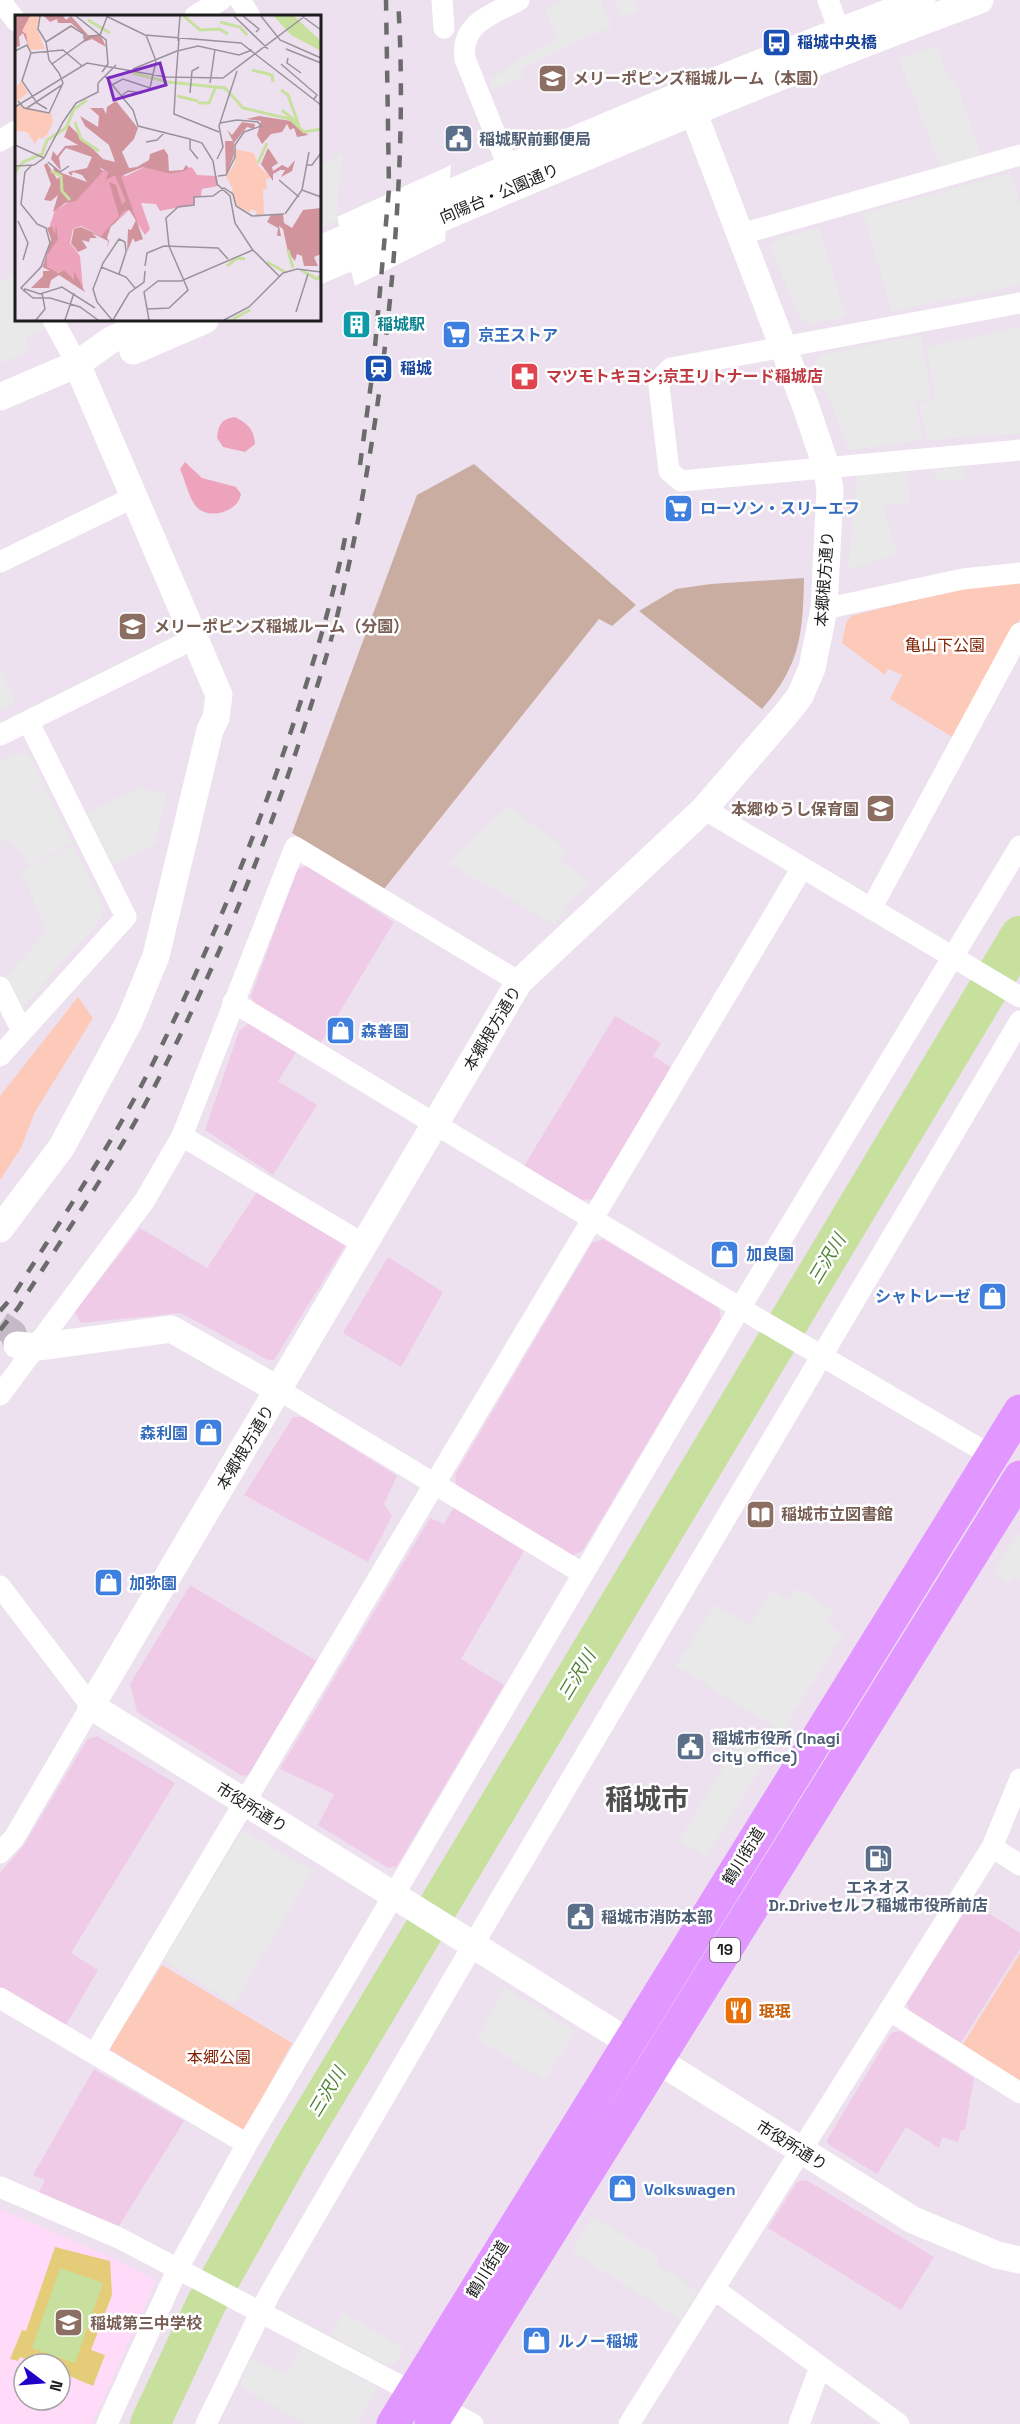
<svg xmlns="http://www.w3.org/2000/svg" width="1020" height="2424" viewBox="0 0 1020 2424" font-family="'Space Grotesk','Noto Sans JP',sans-serif">
<style>
.education{fill:#ffdaf9;fill-rule:evenodd}
.farmland{fill:#efcbe7}
.grass{fill:#eda3bc}
.cemetery{fill:#c9ada1}
.park{fill:#fdcaba}
.pitch{fill:#e4cc79}
.parking{fill:#e9e9e9}
.water{fill:#c7e09e}
.pier{fill:#fff}
.lines{fill:none;stroke-linecap:round;stroke-linejoin:round}
.river{stroke:#c7e09e;stroke-width:40}
.tertiary-tunnel{stroke:#c3bac5;stroke-width:27;stroke-dasharray:27 14;stroke-linecap:butt}
.minor{stroke:#fff;stroke-width:21}
.tertiary{stroke:#fff;stroke-width:27}
.primary{stroke:#e296ff;stroke-width:33}
.rail{stroke:#6b6b6b;stroke-width:4.5;stroke-dasharray:12 12;stroke-linecap:butt}
.labels{text-anchor:middle;stroke-width:5;stroke-linejoin:round;paint-order:stroke}
.shield{fill:#fff;stroke:#616161;stroke-width:1.5}
.shield-label{font-size:15px;font-weight:bold;fill:#1d1d1d}
.transit-label{font-size:16px;font-weight:bold;fill:#164399;stroke:#fff;text-anchor:start}
.education-label{font-size:16px;font-weight:bold;fill:#785e54;stroke:#fff;text-anchor:start}
.service-label{font-size:16px;font-weight:bold;fill:#4e5e75;stroke:#fff;text-anchor:start}
.street-label{font-size:16px;fill:#1d1d1d;stroke:#fff}
.culture-label{font-size:16px;font-weight:bold;fill:#0d838f;stroke:#fff;text-anchor:start}
.shop-label{font-size:16px;font-weight:bold;fill:#366cbe;stroke:#fff;text-anchor:start}
.health-label{font-size:16px;font-weight:bold;fill:#be3a42;stroke:#fff;text-anchor:start}
.park-label{font-size:16px;fill:#822203;stroke:#fff}
.food-label{font-size:16px;font-weight:bold;fill:#c56008;stroke:#fff;text-anchor:start}
.water-label{font-size:18px;font-style:italic;fill:#4f8233;stroke:#fff}
.town-label{font-size:28px;font-weight:bold;fill:#505050;stroke:#fff}
.inset-river{fill:none;stroke:#c7e09e;stroke-width:3}
.inset-road{fill:none;stroke:#9a939b;stroke-width:1.5}
.view{fill:#7b2cbf;fill-opacity:0.15;stroke:#7b2cbf;stroke-width:3}
.inset-edge{fill:none;stroke:#1d1d1d;stroke-width:3}
</style>
<rect width="100%" height="100%" fill="#ede1ef"/>
<path class="education" d="M0,2209l115,50 41,22 -64,143h-92zM24,2364h36v36h-36z"/>
<path class="farmland" d="M307,866l87,56 -75,124 -64,-39 -4,-11 46,-127z
M615,1016l46,27 -8,13 18,11 -77,132 -12,1 -58,-34z
M249,1023l48,28 -19,30 39,24 -44,70 -68,-45 34,-99z
M257,1192l89,52 -72,116h-6l-87,-47 -100,10 -7,-11 66,-84 67,40z
M603,1239l116,69 2,11 -138,231 -11,6 -116,-71 -1,-10 137,-232z
M388,1257l55,35 -42,75 -58,-34z
M293,1417h10l94,59 -13,28 8,12 -24,46 -124,-67z
M454,1507l70,44 -63,108 43,26 -107,181 -9,2 -70,-43 16,-31 -54,-25 150,-251 14,6z
M190,1585l128,77 -66,112 -10,2 -105,-64 -7,-28z
M97,1736l78,47 -104,170 27,17 -32,55 -66,-37v-115l24,-28 63,-105z
M971,1902l49,31v16l-61,97 -49,-32 -3,-11z
M900,2031l74,47 -9,52h-4l-3,12 -16,-5 -3,11 -33,-21 -29,47 -49,-30 -1,-4 64,-107z
M94,2069l90,52 -65,105 -81,-32 7,-14 -12,-5z
M806,2180l128,77 -33,53 -133,-82 29,-46z"/>
<path class="grass" d="M235,417c13,7 19,12 20,27l-10,8 -22,-5 -6,-9c1,-13 5,-20 18,-21z
M185,462l17,16 34,9 5,7c-3,19 -35,27 -46,11 -7,-10 -10,-25 -15,-36z"/>
<path class="cemetery" d="M474,464l162,141 -24,21 -13,-7 -215,270 -92,-56 125,-338z
M804,578c-1,56 -4,88 -42,131l-123,-98 37,-22 35,-5z"/>
<path class="park" d="M1020,580v39l-66,119 -64,-39 12,-24 -14,-6 -3,6 -43,-32 4,-20 5,-7 110,-28z
M78,997l15,21 -58,94 -14,36 -21,32v-84z
M1020,1953v133l-60,-37z
M162,1965l130,78 -48,88 -135,-82z"/>
<path class="pitch" d="M55,2247l55,14 2,34 -21,55 14,5 -12,31 -33,-14v-8h-21l-19,-7 -2,4 -8,-2 12,-29 4,1z"/>
<path class="parking" d="M563,0h37l12,26 -90,42 1,8 -31,14 -3,-9 37,-26 29,-13 2,-5 -12,-27z
M615,0h19l5,10 -17,7z
M937,46l8,25h3l2,8 4,-2 27,78 -40,13 -42,-109z
M342,154l-6,67 -16,6v-61z
M1011,173l9,32v80l-128,27 -29,-99z
M819,227l27,90 -36,7 -9,-5 -31,-71 6,-9z
M16,275v45h24l5,10 -20,8 5,12 -30,14v-82z
M1020,327v106l-93,7 -8,-37 16,-4 -8,-52z
M921,335l11,64 -16,3 7,38 -74,10 -33,-85 5,-10z
M964,467l1,12 -29,2 -2,-12z
M857,473h50l3,30 -27,2 14,49 -49,16z
M0,669l15,33 -15,8z
M22,752l8,3 13,26 -43,22v-40z
M43,782l30,61 -43,23 -21,-28 -9,4v-38z
M139,788l28,6 -12,50 -43,21 -26,-52z
M508,807l60,43 -8,11 30,21 -24,24 -3,4 2,3 -11,11 -106,-61z
M73,846l31,64 -3,9 -80,90 -17,-30 43,-48 -26,-59z
M1020,1532v47l-6,-3 -5,7 -16,-10z
M796,1588l38,23 -7,13 16,11 -61,97 -106,-66 39,-61 35,20 22,-35 17,10z
M745,1733l27,17 -66,107 -27,-17z
M243,1830l69,41 -78,133 -70,-43z
M504,1987l72,44 -32,49 -67,-41z
M593,2216l66,42 -3,6 42,27 -18,29 -108,-69z
M344,2312l59,37 -8,15 -9,1 -55,-30z
M302,2347l74,40 -18,37h-51l-67,-37 11,-29 34,16z"/>
<path class="water" d="M60,2268l43,15 -28,80 -43,-15z"/>
<path class="pier" d="M451,165l-6,76 -90,45 -18,-69z"/>
<g class="lines">
<path class="river" d="M150,2424l56,-120 91,-162 723,-1206"/>
<path class="tertiary-tunnel" d="M0,1324l13,9 4,12"/>
<path class="minor" d="M0,0l16,21
M240,0l10,16
M442,0l2,28
M828,0l17,46
M195,16l26,-16
M0,141l16,-10
M508,166l-43,-107c-5,-36 27,-44 54,-59
M741,234l279,-79
M1020,303l-349,65 -8,8 -4,10 10,85 12,10 339,-31
M53,320l24,44
M0,562l134,-65
M824,609l139,-30 57,-6
M0,735l195,-97
M704,809l316,188
M871,909l149,-276
M0,987l22,44
M233,1002l507,306 252,148
M0,1056l126,-139 -98,-196
M182,1136l183,109
M279,1390l303,183
M0,1395l145,-195 37,-64 113,-289 224,135
M0,1586l91,120 -77,132 -14,15
M992,1847l28,18
M0,1998l247,146
M889,2010l131,83
M95,2053l707,-1185
M0,2187l119,51 354,186
M714,2289l185,135
M107,2424l71,-156 69,-124 493,-836 280,-462
M206,2424l64,-131 213,-365 537,-907
M629,2424l363,-577 28,-68
M799,2424l21,-57"/>
<path class="tertiary" d="M693,111l113,296 20,59 4,23 -6,120 -12,59 -12,28 -14,18 -82,95 -185,173 -428,724 822,514 84,35 23,5
M320,249c199,-86 398,-173 602,-249
M320,270c218,-93 437,-188 660,-270
M133,351l72,-31
M0,397l77,-33 34,-24 47,-20
M0,1229l61,-81 68,-126 27,-66 54,-226 6,-12 3,-23 -142,-331
M17,1345l21,2 133,-18 108,61"/>
<path class="primary" d="M393,2424l627,-1013
M431,2424l589,-947"/>
<path class="rail" d="M360,465l13,-96 16,-180 -3,-189
M0,1311l13,-15c47,-75 98,-150 138,-229 55,-109 101,-221 140,-336 21,-63 41,-127 54,-193
M0,1330l18,-22c49,-78 104,-156 145,-238 58,-115 106,-232 145,-355 11,-35 23,-71 31,-107 26,-109 43,-218 53,-330 8,-92 12,-185 6,-278"/>
</g>
<defs>
<symbol id="bus-square" viewBox="-11 -11 22 22"><rect x="-9" y="-9" width="18" height="18" rx="4" fill="#1a4fb4" stroke="#fff"/><path d="M-5-6H5V4H4V6H2V4H-2V6H-4V4H-5ZM-3.5-4V0h7V-4ZM-3.5 1.2v1.5H-2V1.2ZM2 1.2v1.5H3.5V1.2Z" fill="#fff"/></symbol>
<symbol id="school-square" viewBox="-11 -11 22 22"><rect x="-9" y="-9" width="18" height="18" rx="4" fill="#8d6e63" stroke="#fff"/><path d="M0-5L7-2L0 1L-7-2ZM-4 1L0 2.5L4 1V4Q0 6-4 4Z" fill="#fff"/></symbol>
<symbol id="civic-square" viewBox="-11 -11 22 22"><rect x="-9" y="-9" width="18" height="18" rx="4" fill="#5c6f8a" stroke="#fff"/><path d="M-.6-6.5H3V-4.5H.6V-3L4-1V1h2V6H-6V1h2V-1L-.6-3ZM-1.2 2.5V6h2.4V2.5Z" fill="#fff"/></symbol>
<symbol id="building-square" viewBox="-11 -11 22 22"><rect x="-9" y="-9" width="18" height="18" rx="4" fill="#0f9aa8" stroke="#fff"/><path d="M-4-6H4V6H1V3H-1V6H-4ZM-2.5-4.3h1.7v1.8h-1.7ZM.8-4.3h1.7v1.8H.8ZM-2.5-1h1.7V.8h-1.7ZM.8-1h1.7V.8H.8Z" fill="#fff"/></symbol>
<symbol id="supermarket-square" viewBox="-11 -11 22 22"><rect x="-9" y="-9" width="18" height="18" rx="4" fill="#3f7fe0" stroke="#fff"/><path d="M-6-5.5h2.5l.6 2H6L4.5 2H-2.5L-4.4-4H-6ZM-1.5 3.2a1.3 1.3 0 1 0 .1 0ZM3 3.2a1.3 1.3 0 1 0 .1 0Z" fill="#fff"/></symbol>
<symbol id="station-square" viewBox="-11 -11 22 22"><rect x="-9" y="-9" width="18" height="18" rx="4" fill="#1a4fb4" stroke="#fff"/><path d="M-3-6H3Q5-6 5-4V2Q5 4 3 4L4.5 6H3L1.5 4h-3L-3 6H-4.5L-3 4Q-5 4-5 2V-4Q-5-6-3-6ZM-3.5-4v3h7v-3ZM-3.5 1v1.5H-2V1ZM2 1v1.5H3.5V1Z" fill="#fff"/></symbol>
<symbol id="pharmacy-square" viewBox="-11 -11 22 22"><rect x="-9" y="-9" width="18" height="18" rx="4" fill="#e0444e" stroke="#fff"/><path d="M-2-6h4v4h4v4h-4v4h-4v-4h-4v-4h4Z" fill="#fff"/></symbol>
<symbol id="shop-square" viewBox="-11 -11 22 22"><rect x="-9" y="-9" width="18" height="18" rx="4" fill="#3f7fe0" stroke="#fff"/><path d="M-5-2.5h2.3a2.7 3.5 0 0 1 5.4 0H5L5.5 6h-11ZM-1.5-2.5h3a1.5 2.3 0 0 0-3 0Z" fill="#fff"/></symbol>
<symbol id="library-square" viewBox="-11 -11 22 22"><rect x="-9" y="-9" width="18" height="18" rx="4" fill="#8d6e63" stroke="#fff"/><path d="M-6-4Q-3-5.5-.7-3.5V5Q-3 3-6 4ZM6-4Q3-5.5 .7-3.5V5Q3 3 6 4Z" fill="#fff"/></symbol>
<symbol id="fuel-square" viewBox="-11 -11 22 22"><rect x="-9" y="-9" width="18" height="18" rx="4" fill="#5c6f8a" stroke="#fff"/><path d="M-5.5-6h7V0h2V4h1.3V-2.5L3-4.5l.8-.8L6-3V5H2.5V1h-1V6h-7ZM-4.2-4.7v3.2H.2V-4.7Z" fill="#fff"/></symbol>
<symbol id="restaurant-square" viewBox="-11 -11 22 22"><rect x="-9" y="-9" width="18" height="18" rx="4" fill="#e8710a" stroke="#fff"/><path d="M-5-6h1v4h1v-4h1v4h1v-4h1v5L-1.5 .5V6h-2V.5L-5-1ZM5-6V6H3V1.5H1.5Q1.5-4 5-6Z" fill="#fff"/></symbol>
</defs>
<g fill-rule="evenodd">
<use href="#bus-square" x="760" y="26" width="33" height="33"/>
<use href="#school-square" x="536" y="62" width="33" height="33"/>
<use href="#civic-square" x="442" y="122" width="33" height="33"/>
<use href="#building-square" x="340" y="308" width="33" height="33"/>
<use href="#supermarket-square" x="440" y="318" width="33" height="33"/>
<use href="#station-square" x="362" y="352" width="33" height="33"/>
<use href="#pharmacy-square" x="508" y="360" width="33" height="33"/>
<use href="#supermarket-square" x="662" y="492" width="33" height="33"/>
<use href="#school-square" x="116" y="610" width="33" height="33"/>
<use href="#school-square" x="864" y="792" width="33" height="33"/>
<use href="#shop-square" x="324" y="1014" width="33" height="33"/>
<use href="#shop-square" x="708" y="1238" width="33" height="33"/>
<use href="#shop-square" x="976" y="1280" width="33" height="33"/>
<use href="#shop-square" x="192" y="1416" width="33" height="33"/>
<use href="#library-square" x="744" y="1498" width="33" height="33"/>
<use href="#shop-square" x="92" y="1566" width="33" height="33"/>
<use href="#civic-square" x="674" y="1730" width="33" height="33"/>
<use href="#fuel-square" x="862" y="1842" width="33" height="33"/>
<use href="#civic-square" x="564" y="1900" width="33" height="33"/>
<use href="#restaurant-square" x="722" y="1994" width="33" height="33"/>
<use href="#shop-square" x="606" y="2172" width="33" height="33"/>
<use href="#school-square" x="52" y="2306" width="33" height="33"/>
<use href="#shop-square" x="520" y="2324" width="33" height="33"/>
</g>
<g class="labels">
<rect class="shield" x="710" y="1938" width="30" height="24" rx="4.5"/>
<g class="shield-label">
<text x="725" y="1955">19</text>
</g>
<g class="transit-label">
<text x="797" y="48">稲城中央橋</text>
<text x="400" y="374">稲城</text>
</g>
<g class="education-label">
<text x="573" y="84">メリーポピンズ稲城ルーム（本園）</text>
<text x="154" y="632">メリーポピンズ稲城ルーム（分園）</text>
<text x="859" y="815" text-anchor="end">本郷ゆうし保育園</text>
<text x="781" y="1520">稲城市立図書館</text>
<text x="90" y="2329">稲城第三中学校</text>
</g>
<g class="service-label">
<text x="479" y="145">稲城駅前郵便局</text>
<text x="712" y="1744">稲城市役所 (Inagi<tspan x="712" dy="18">city office)</tspan></text>
<text x="878" y="1893" text-anchor="middle">エネオス<tspan x="878" dy="18">Dr.Driveセルフ稲城市役所前店</tspan></text>
<text x="601" y="1923">稲城市消防本部</text>
</g>
<g class="street-label">
<text transform="translate(499 193) rotate(-23)" y="6">向陽台・公園通り</text>
<text transform="translate(824 579) rotate(-86)" y="6">本郷根方通り</text>
<text transform="translate(492 1028) rotate(-59)" y="6">本郷根方通り</text>
<text transform="translate(245 1447) rotate(-59)" y="6">本郷根方通り</text>
<text transform="translate(252 1807) rotate(32)" y="6">市役所通り</text>
<text transform="translate(743 1856) rotate(-58)" y="6">鶴川街道</text>
<text transform="translate(792 2145) rotate(32)" y="6">市役所通り</text>
<text transform="translate(487 2269) rotate(-58)" y="6">鶴川街道</text>
</g>
<g class="culture-label">
<text x="377" y="330">稲城駅</text>
</g>
<g class="shop-label">
<text x="478" y="341">京王ストア</text>
<text x="700" y="514">ローソン・スリーエフ</text>
<text x="361" y="1037">森善園</text>
<text x="746" y="1260">加良園</text>
<text x="971" y="1302" text-anchor="end">シャトレーゼ</text>
<text x="188" y="1439" text-anchor="end">森利園</text>
<text x="129" y="1589">加弥園</text>
<text x="644" y="2195">Volkswagen</text>
<text x="558" y="2347">ルノー稲城</text>
</g>
<g class="health-label">
<text x="546" y="382">マツモトキヨシ;京王リトナード稲城店</text>
</g>
<g class="park-label">
<text x="945" y="651">亀山下公園</text>
<text x="219" y="2063">本郷公園</text>
</g>
<g class="food-label">
<text x="759" y="2017">珉珉</text>
</g>
<g class="water-label">
<text transform="translate(827 1259) rotate(-59)" y="6">三沢川</text>
<text transform="translate(577 1675) rotate(-59)" y="6">三沢川</text>
<text transform="translate(327 2092) rotate(-59)" y="6">三沢川</text>
</g>
<g class="town-label">
<text x="647" y="1809">稲城市</text>
</g>
</g>
<g transform="translate(15 15)">
<rect width="306" height="306" fill="#ede1ef"/>
<path d="M131,151l26,8 20,-7 5,8 20,1 1,10 -16,3 -1,7h-7l1,8 -35,7 -4,-7 -15,-1 9,26 -5,6 -16,-25 -28,26 -20,-10 -8,3 -3,14 10,13 3,33 -14,-9 -5,-10 -7,3 -15,-6 12,-27 -4,-15 5,-15 26,-15 19,-23 5,-3 21,7z" fill="#eda3bc"/>
<path d="M0,1h16l7,20 -9,11 -6,-14 -4,4 1,9 -5,1zM29,1h19l3,4 5,-4 17,19 13,1 5,11 -14,-8 -8,3 1,-7 -14,-12h-13l-1,-4 -7,3zM101,86l22,27 -4,11 -12,13 7,16 8,-1 12,-7 1,-6 14,-5 4,6 1,16 14,-1 3,-5 3,3 -5,3 -13,3 -28,-7 -22,9 22,63 -8,3 -2,-4 -6,14 1,-23 3,1 5,-10 -6,-10h-4l-3,2 -8,11 -4,3 -4,12 2,3 -2,7 1,-7 -16,-8 5,5h-7l-1,4 -7,-2 5,8 -9,4 -7,-9 3,-14 7,-2 20,9 18,-20 -10,-34 7,3 6,20 4,-4 -11,-26 -9,5 2,-8 -9,-5 4,4 -27,30 -11,2 -12,9 5,-17 -7,6 -7,-1 7,-16 -7,-19 3,-2 10,16 4,-3 -7,-5 -1,-5 6,6 28,10 -5,-7 -9,-3 -2,4 -3,-4 19,-4 5,-11 -26,-9 -7,9 2,14 -10,-12 2,-8 4,5 8,-10 13,-1 -14,-8 5,-12 34,34 12,3 -6,-17 -24,-19 -5,-10 18,11 1,-11 -9,-8h13l3,6 1,-7zM244,101l32,5 17,14 -11,2 -3,-9 -4,2 -3,-6 -5,8 -11,2 -9,10 -5,-9 4,-14 -15,-2zM227,107l13,2 -1,5 -7,-2 -13,16v12l-8,20 -1,-34h8l-6,-11 5,5zM253,133l10,15 -6,4 1,4 9,-6 6,3 7,-8 -3,11 -11,6 4,-7h-5l-7,4v7l-12,-17zM306,193v46l-7,3 4,9h-14l-2,-10 -5,-2 -2,7 -7,-9 -5,-23 -4,-3 2,10h-4l1,-8 -11,-6 4,-7h12l1,8 8,5 11,-18zM41,209l2,15 -11,17v11l11,6 6,-3 10,10v-9l11,21 -26,-17 -8,5 -2,8h-18l12,-12v-5h7l-7,-4 8,-28 -4,-11 5,-2 3,9z" fill="#d1939c"/>
<path d="M15,1h9l-2,13 8,20 -16,1 -3,-16 -4,-3zM6,66l7,12 -12,9 2,3 33,8 2,9 -6,13 -6,4 -2,-2 -4,7 -8,-12 -12,-1v-43zM220,134l19,4 4,12 13,13 -5,1 1,9 -4,2 1,24 -9,2 2,-4 -5,-3 -3,3 -12,-6 -6,-14 2,-3 -7,-12 9,-14z" fill="#fdcaba"/>
<path d="M259,1h20l27,25v10l-30,-16z" fill="#c7e09e"/>
<path class="inset-river" d="M169,1l16,14 19,-1 9,5M73,5l22,13M205,7l20,5 7,8M237,55l20,5 1,7M117,58l36,9 57,6 18,20 47,11 14,13 17,-3M266,75l7,5 11,31M162,81l21,5M183,88h11l7,-17M267,95l15,13M60,107l6,17 18,12M243,148l9,-20M36,156l10,5 1,15 8,9M0,157l8,-10 19,-8 5,-14 19,-12 8,-19 13,-9M273,235l5,18M252,247l18,10M212,251l10,-8 8,1M286,255l16,9 4,-3M218,304l17,-9"/>
<path class="inset-road" d="M25,1l-2,13 8,13 3,18 10,13M61,1l30,24 2,24 -6,8M91,1l39,19 96,8 80,62M219,1l34,33M228,1l16,13 -3,3M246,1l19,24 41,18M287,1l19,14M163,26l2,-25M31,27l25,-16 13,8v5M271,34l35,14M0,36l12,-6 4,8M162,36l21,-5 41,9 13,-5M16,38l32,-3 19,16M16,38l-9,28 15,22 10,6M273,43l-1,5 14,10M37,49l39,-28 9,-1 7,-18M266,49l36,31 -3,4M118,54l44,-18M90,61l28,34 5,16 52,13M161,63l-2,36 45,18M161,63l3,-39M83,68l18,-18M195,68l5,-34M97,70l11,-6 27,9 6,-27 -10,-26M175,78l2,-22 7,-4M106,81l7,-5 14,2M3,86l6,7 25,5 14,-30 -4,-10M0,92l72,-44 79,14 57,1 82,-62M12,93l35,-23M131,127l11,-2 8,-8M0,130l29,13M183,144l-8,-10v-10l12,4 11,18 4,23 13,12 5,27 17,26 27,27M202,144l6,-12 -4,-21 18,-55M33,147l12,10 9,-6M17,150l-7,7 -4,32 16,20 9,4 4,15 -9,24 -20,21 12,10h17l30,9 18,13M292,150h5l9,-12M0,151l19,-1 10,-7 19,-36 13,-19 22,-11v-9M203,161l8,-1 9,-18v-12l9,-13 17,-6 -3,-4 -21,-2 -17,3M264,165l20,17M287,175l19,7M270,199l17,-24 7,-38M3,206l10,22 -5,17M130,251l2,-13 17,-7 54,2 10,11M86,252l25,10 9,11M9,277l1,-3 15,5 22,-7 33,21M133,294l21,-1 19,-18 -19,-44 -3,-28 12,-11 16,-2v-8l19,-1 11,-8 9,6 3,12 16,10 32,-2M281,297l12,-38M21,305l9,-11 -3,-16M50,305l9,-27M97,305l-15,-18 -4,-13 10,-26 16,-24 6,3 1,10 -7,22M98,305l16,-27 15,-11 1,-11M134,305l-5,-28 14,-11h23l72,-31M209,305l25,-13 34,-34 14,-4 24,3"/>
<path class="view" d="M145,48l6,22 -52,15 -6,-22z"/>
<rect width="306" height="306" class="inset-edge"/>
</g>
<g transform="translate(42 2382) rotate(106)"><circle r="28" fill="#ffffff" stroke="#a5a5a5" stroke-width="1.5"/>
<path d="M0-4.5L10 22L0 15L-10 22Z" fill="#1f00c9"/>
<text y="-9" font-size="16" font-weight="bold" text-anchor="middle" fill="#1d1d1d">N</text>
</g>
</svg>
